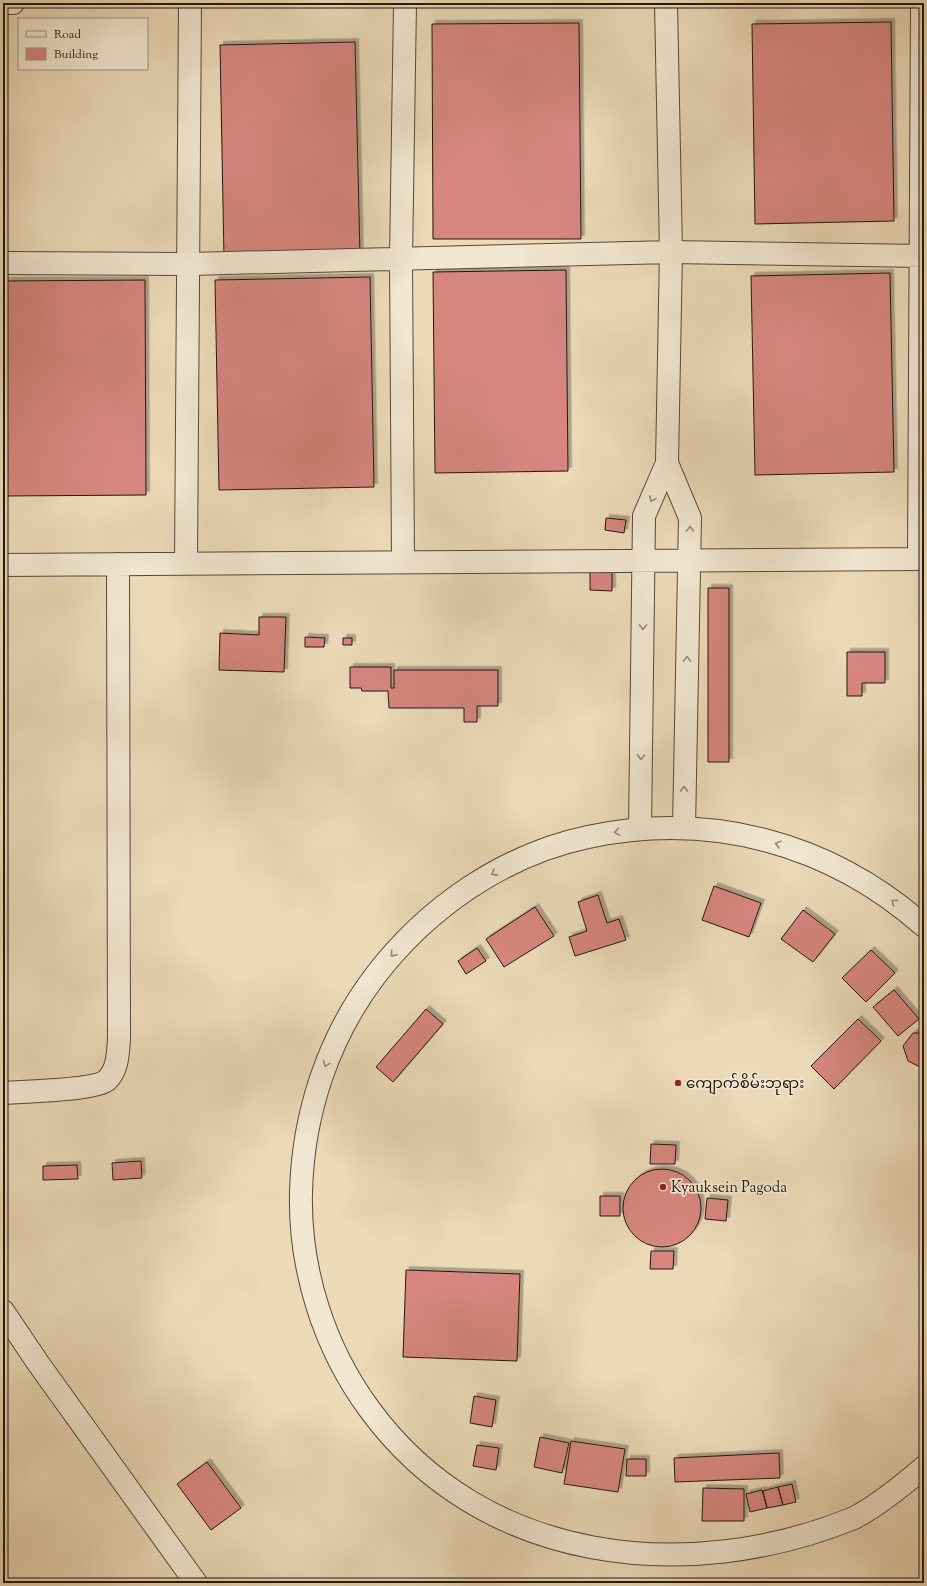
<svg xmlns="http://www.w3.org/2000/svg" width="927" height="1586" viewBox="0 0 927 1586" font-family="'Sorts Mill Goudy','Noto Sans Myanmar',serif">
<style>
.building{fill:#d6867f;stroke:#21170f;filter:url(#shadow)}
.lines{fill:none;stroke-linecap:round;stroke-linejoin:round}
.minor-casing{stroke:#544839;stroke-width:24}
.minor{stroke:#f2e6d0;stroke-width:22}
.oneway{stroke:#948979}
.poi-dot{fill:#8f2418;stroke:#f2e6d0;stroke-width:1.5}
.labels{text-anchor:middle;stroke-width:3.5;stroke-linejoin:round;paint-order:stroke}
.poi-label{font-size:15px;fill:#21170f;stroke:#f2e6d0;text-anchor:start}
</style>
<defs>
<filter id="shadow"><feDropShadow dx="3.5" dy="-3.5" stdDeviation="0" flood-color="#0004"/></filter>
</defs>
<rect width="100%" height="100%" fill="#ebd9b7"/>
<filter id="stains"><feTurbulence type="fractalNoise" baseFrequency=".005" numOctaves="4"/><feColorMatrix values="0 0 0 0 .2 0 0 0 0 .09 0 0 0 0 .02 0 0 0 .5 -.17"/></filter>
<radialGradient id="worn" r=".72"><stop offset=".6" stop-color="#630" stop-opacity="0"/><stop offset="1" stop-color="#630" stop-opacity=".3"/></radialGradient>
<path class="building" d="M891,22l3,199 -139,3 -3,-200z
M579,23l2,216h-148l-1,-215z
M355,42l5,214 -136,2 -4,-213z
M566,270l2,201 -133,2 -2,-201z
M890,273l4,199 -139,3 -4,-199z
M370,277l4,210 -155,3 -4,-210z
M145,280l1,215 -143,1v-215z
M606,518l20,2 -2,13 -19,-3z
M590,567h22v24l-22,-1z
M708,588h21v174h-21z
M259,617h27l-2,55 -65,-2 1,-37 39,2z
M305,637l20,1 -1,9h-19z
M343,638h9v7h-9z
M847,652h38v31h-23v13h-15z
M350,667h41v21h3v-18h104v36h-21v16h-13v-14h-75l-1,-17h-26l-1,-3h-11z
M714,886l47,17 -12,34 -47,-17z
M598,895l9,28 12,-4 7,21 -51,16 -6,-19 18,-6 -9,-29z
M535,907l19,29 -50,31 -18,-28z
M803,910l32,24 -22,28 -32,-23z
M477,948l9,13 -20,13 -8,-13z
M871,950l24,23 -29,29 -24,-24z
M894,990l25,29 -21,17 -25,-29z
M426,1009l17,15 -50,58 -17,-15z
M858,1019l23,22 -47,48 -23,-23z
M913,1033h11v34l-2,1 -14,-7 -5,-15z
M651,1144l25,1 -1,19h-25z
M141,1161l1,17 -29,2 -1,-17z
M77,1165l1,14 -35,1v-14z
M623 1208a39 39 0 1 1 78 0a39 39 0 1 1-78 0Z
M600,1196h20v20h-20z
M707,1198l21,2 -2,21 -21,-2z
M651,1251h23l-1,18h-23z
M406,1270l114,4 -3,87 -114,-4z
M474,1396l22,4 -4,27 -22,-4z
M540,1437l29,6 -7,30 -28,-6z
M571,1441l54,8 -7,43 -54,-8z
M477,1445l22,3 -3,22 -23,-4z
M779,1453l1,25 -105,4 -1,-24z
M627,1459h19v17h-20z
M207,1462l34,46 -30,22 -34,-46z
M792,1484l4,18 -13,3 -5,-18z
M778,1487l5,18 -16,3 -4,-17z
M703,1488l41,1v32h-42z
M762,1490l5,18 -17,4 -4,-18z"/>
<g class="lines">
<defs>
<path id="minor" d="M3,3h10
M3,263l186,1 482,-12 253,4
M667,463l23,55 -6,310
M919,559l3,-556
M403,562l-2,-303 4,-256
M186,563l4,-560
M3,565l921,-6
M640,829l4,-313 23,-53 4,-211 -5,-249
M924,926c-94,-83 -213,-115 -336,-89 -85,18 -161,71 -213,139 -47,62 -72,138 -74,216 -2,77 23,156 69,218 113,154 317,176 484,108 26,-14 48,-32 70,-51
M3,1093c19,-1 93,-3 104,-13 11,-11 11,-27 12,-41l-1,-475
M3,1311l35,52 158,220"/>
</defs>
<use href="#minor" class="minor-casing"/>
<use href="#minor" class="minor"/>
</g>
<defs><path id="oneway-chevron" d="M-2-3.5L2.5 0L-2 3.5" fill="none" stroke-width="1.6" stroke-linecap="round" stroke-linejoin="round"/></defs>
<g class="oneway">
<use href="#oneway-chevron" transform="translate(652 499) rotate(114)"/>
<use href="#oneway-chevron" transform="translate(690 529) rotate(-89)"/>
<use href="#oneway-chevron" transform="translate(643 627) rotate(91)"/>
<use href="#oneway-chevron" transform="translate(687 659) rotate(-89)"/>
<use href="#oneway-chevron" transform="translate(641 757) rotate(91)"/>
<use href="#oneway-chevron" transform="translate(684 789) rotate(-89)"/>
<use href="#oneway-chevron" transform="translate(617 832) rotate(172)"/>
<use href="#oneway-chevron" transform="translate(778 844) rotate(-163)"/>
<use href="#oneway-chevron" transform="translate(494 873) rotate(151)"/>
<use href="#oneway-chevron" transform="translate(894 902) rotate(-144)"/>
<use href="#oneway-chevron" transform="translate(393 954) rotate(132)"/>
<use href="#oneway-chevron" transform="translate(326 1064) rotate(111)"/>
</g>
<g class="poi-dot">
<circle cx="678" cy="1083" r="4"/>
<circle cx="663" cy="1187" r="4"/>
</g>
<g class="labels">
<g class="poi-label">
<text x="686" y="1088">ကျောက်စိမ်းဘုရား</text>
<text x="671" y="1192">Kyauksein Pagoda</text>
</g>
</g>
<rect width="927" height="1586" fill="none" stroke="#ebd9b7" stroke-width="16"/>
<rect x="4" y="4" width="919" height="1578" fill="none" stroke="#21170f" stroke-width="2"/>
<rect x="8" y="8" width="911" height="1570" fill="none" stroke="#21170f"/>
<rect x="18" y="18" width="130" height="52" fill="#f2e6d0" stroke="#9e9383"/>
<rect x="26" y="31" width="20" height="6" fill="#f2e6d0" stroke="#9e9383"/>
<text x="54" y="38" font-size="12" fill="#21170f">Road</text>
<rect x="26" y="48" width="20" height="12" fill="#d6867f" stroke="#9e9383"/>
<text x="54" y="58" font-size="12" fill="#21170f">Building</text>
<rect width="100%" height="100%" filter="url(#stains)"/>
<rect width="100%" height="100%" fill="url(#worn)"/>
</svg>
